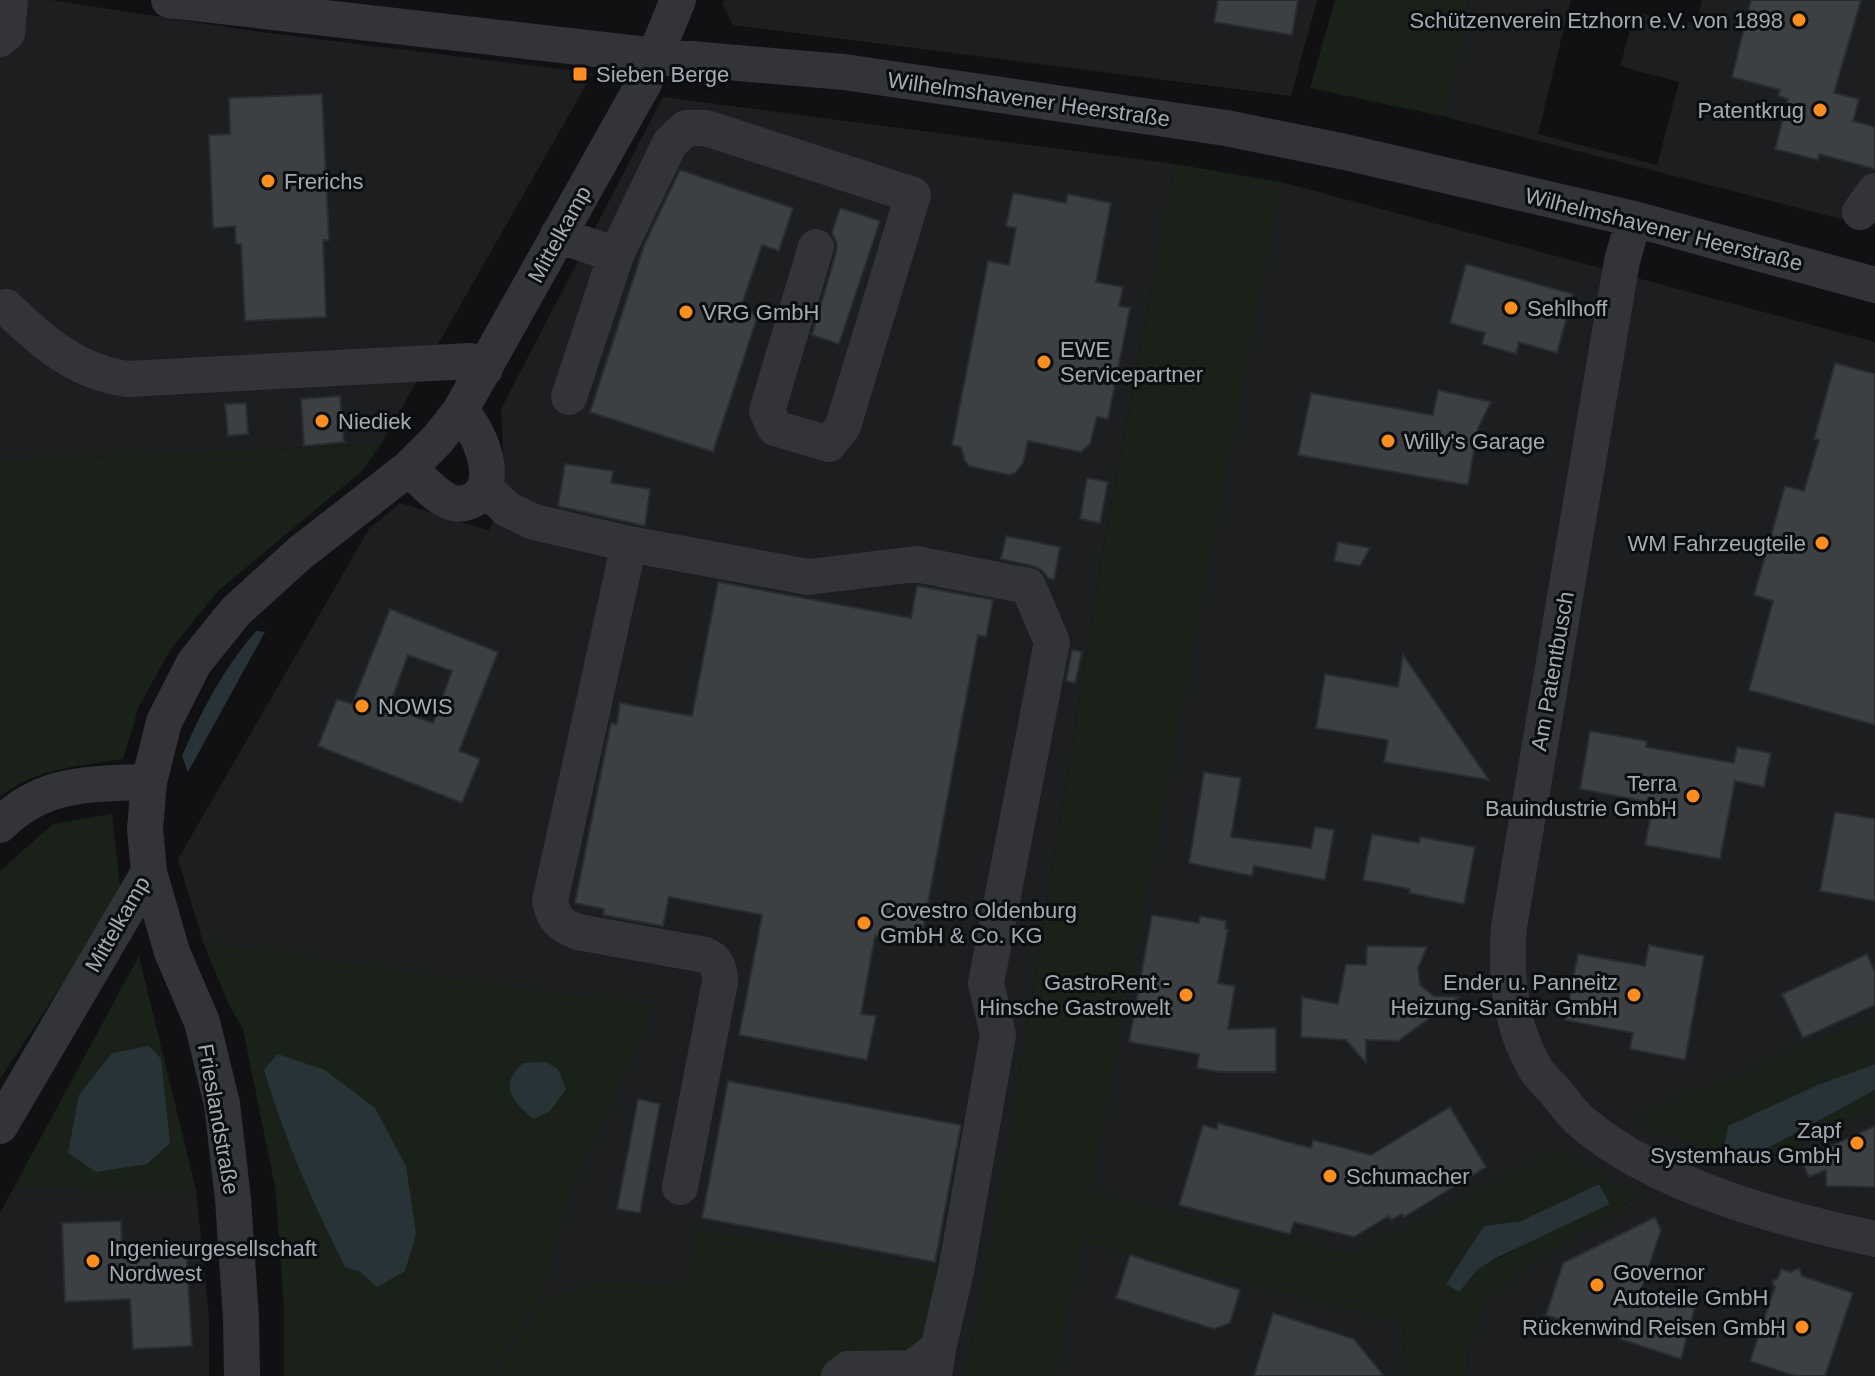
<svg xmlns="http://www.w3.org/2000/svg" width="1875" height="1376" viewBox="0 0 1875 1376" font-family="Arial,sans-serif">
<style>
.built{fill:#1d1e20}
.green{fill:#192119;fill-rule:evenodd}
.water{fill:#273337}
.building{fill:#3d4043;stroke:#2b2c2f;stroke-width:2;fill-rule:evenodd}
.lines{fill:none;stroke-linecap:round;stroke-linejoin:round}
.minor{stroke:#323438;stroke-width:36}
.poi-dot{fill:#fb8d21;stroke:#0c0d0e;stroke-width:3}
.labels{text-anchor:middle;stroke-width:6;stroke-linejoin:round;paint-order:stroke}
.poi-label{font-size:22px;fill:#a2abb4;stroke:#0c0d0e;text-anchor:start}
.street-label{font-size:22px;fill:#a2abb4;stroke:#0c0d0e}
</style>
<rect width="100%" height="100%" fill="#111113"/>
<path class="built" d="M0,0h50l211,32 332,41 -212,371 -381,17z
M724,0h593l-26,96 -558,-71 -11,-21z
M1469,0h102l-33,134 119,31 22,-83 -59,-16 15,-54 61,12 6,-24h173v186l-11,39 -418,-108z
M663,97l512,67 -70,374 -103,645 -37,193h-475l51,-80 25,-94 89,-197 -164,-20 -288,-43 -25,-83 191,-330 31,-26 89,27 9,-20 5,-63 -2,-38z
M1281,182l594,160v675l-238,102 115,48 123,-61v270h-407l-1,-31 25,-55 142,-91 -69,-48 -212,103 -264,-61z
M14,1187l182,3 13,127v59h-209v-163z
M1081,1240l322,82 3,54h-351z"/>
<path class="green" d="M1335,0h134l-23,117 -136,-29z
M1175,164l106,18 -191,1011 263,61 212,-103 70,47 -143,92 -25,55 1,31h-62l-3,-54 -322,-81 -26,135h-90l37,-193 103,-644zM1599,1184l11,20 -76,35 -87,45 37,-58 37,-5z
M381,444l-19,27 -144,120 -47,58 -32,57 -16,53c-43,7 -88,9 -123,38v-336z
M112,814l9,81 -121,184v-208l53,-47z
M203,942l288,43 164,20 -89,197 -25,94 -51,80h-206v-69l-9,-120 -32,-158 -14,-24zM264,1070l113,216 -17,-14 -15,-5c-32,-65 -61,-128 -81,-197z
M139,956l57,234 -182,-3z
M1875,1017v47l-55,20 -93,54 -4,16 152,-64v16l-123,61 -116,-48z
M697,1229l253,44 -21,67 -16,17 -84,8 -13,11h-320l49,-76 59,-19 82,6z"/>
<path class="water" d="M256,631l9,1 -77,140 -6,-16c21,-48 40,-85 74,-125z
M149,1046l12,13 9,84 -23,21 -51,8 -28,-19 11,-58 33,-42z
M278,1054l47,16 50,38 31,58 10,68 -11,37 -28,16 -17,-15 -15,-5c-32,-64 -61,-128 -81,-197z
M546,1062l12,7 8,20 -16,22 -16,8c-22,-18 -36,-33 -11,-56z
M1875,1064v26l-131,71 -21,-7 5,-28 92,-42z
M1599,1184l11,20 -114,54 -18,11 -19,23 -13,-8 38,-58 37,-5z"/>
<path class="building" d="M1218,0h80l-6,35 -78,-13z
M1751,0h110l-27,93 25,6 -6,22 22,6v42l-56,-15 -1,6 -43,-11 13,-50 -10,-3 2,-6 -48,-13z
M322,94l7,146h-6l3,77 -81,4 -4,-77h-5l-1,-18 -22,2 -4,-93 21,-1 -1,-36z
M680,170l113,38 -14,43 -17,-6 -22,65 18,5 -45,137 -123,-40 55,-169z
M1013,193l53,10 2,-9 43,9 -15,79 27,5 -4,19 11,2 -22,111 -11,-2 -7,27 -9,8 -53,-11 -5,22 -8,10 -6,2 -40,-9 -4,-5 -4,-14 -9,-2 36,-184 21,4 7,-37 -10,-2z
M840,208l40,13 -41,123 -27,-9 24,-82 1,-10 -5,-10z
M1466,264l107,30 -16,59 -38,-11 -3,12 -34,-10 3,-11 -35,-10z
M1835,363l40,11v351l-126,-35 24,-89 -19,-6 31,-109 19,5 15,-51 -5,-1z
M1438,390l53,12 -13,26 -10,57 -170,-30 13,-62 122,22z
M340,396l4,46 -40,4 -3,-47z
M246,403l2,31 -20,2 -3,-32z
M565,464l48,7 -2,12 39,6 -5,37 -87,-20z
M1087,478l21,4 -8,41 -20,-4z
M1006,536l54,11 -6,33 -6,-2 -6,-8 -9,-4 -32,-7z
M1338,542l32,6 -10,18 -26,-5z
M718,582l193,36 6,-32 76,14 -7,37 -8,-2 -58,310 -45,-9 -14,78 15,2 -9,44 -128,-25 23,-120 -93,-18 -6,29 -60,-11 1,-6 -29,-6 36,-180 6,1 3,-21 72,13z
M390,609l108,43 -39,99 21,8 -18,44 -144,-57 19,-47 15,5zM408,655l44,16 -19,52 -44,-16z
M1072,650l10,2 -7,31 -9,-2z
M1403,655l86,125 -105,-18 4,-22 -72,-12 9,-54 73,13z
M1590,731l57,10 -1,6 88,16 3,-16 34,6 -7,34 -29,-6 -15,78 -75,-14 8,-42 -73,-14z
M1204,772l37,6 -10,59 80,11 4,-21 19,3 -9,50 -71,-14 -2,10 -63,-13z
M1835,812l40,7v82l-55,-10z
M1372,834l47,9 1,-6 55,10 -11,57 -55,-11 1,-4 -47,-9z
M1152,915l47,8 1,-7 26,5 -1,7 3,1 -10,54 17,3 -7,43 48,-1v44h-56l-23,-4 2,-14 -70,-12z
M1649,945l55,11 -19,104 -55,-11 3,-16 -68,-13 13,-66 67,12z
M1367,946l60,1 -9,21 2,17 14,11 25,1 -61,44 -32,-1v23l-20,-23 -45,-3 1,-40 36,7 8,-40 20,1z
M1867,954l8,18v33l-72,33 -21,-44z
M728,1081l233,44 -26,137 -233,-44z
M638,1099l22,5 -20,109 -23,-4z
M1450,1107l36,60 -82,50 -2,-3 -11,6 -2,-4 -35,21 -60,-15 -4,12 -111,-29 24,-80 14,4 1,-6 93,25 2,-8 58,15z
M1875,1126v61l-49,-1v-16l-17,7 -8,-17z
M1655,1217l6,13 -20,60 54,17 -14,52 -135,-44 17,-52z
M121,1221l1,30 64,-3 6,98 -59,3 -3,-50 -65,3 -3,-79z
M1130,1255l110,35 -10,33 -16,6 -98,-31z
M1799,1268l3,8 51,17 -28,83h-30l-45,-15 25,-74 -3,-6 6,-3 3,-9 10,3z
M1273,1313l81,26 30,37h-130z"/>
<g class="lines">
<path class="minor" d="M169,0l487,56 188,16 382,56 119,24 289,67 241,66
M0,39l7,-6 3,-33
M1860,212l15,-21
M1634,219l-12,42 -113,666c-4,48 1,98 26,141 5,9 14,16 20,23 9,11 17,24 28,32 74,63 198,96 292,116
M558,235l58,20 -47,142
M616,255l54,-112 16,-15h20l207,67 -70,231 -14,18 -54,-16 -8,-17 49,-164
M6,307c35,34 70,65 121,72l343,-18 15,8
M409,468c12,11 25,27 39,33 8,4 17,3 25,-1 30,-16 5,-73 -13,-89
M485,488l22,21 27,13 95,22 -79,357c4,19 10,24 28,31l127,23c13,5 15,15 15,27l-40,205
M629,544l179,33 108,-13 112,22 24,56 -66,341 12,52 -42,236 -18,78 -4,27
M0,825c43,-44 92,-41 149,-43
M0,1126l149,-254
M242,1376l-1,-58 -8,-119 -11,-95 -20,-82 -30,-70 -23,-80 -4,-43 4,-47 15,-60 30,-59 42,-52 64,-58 109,-85 29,-29 22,-28 184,-328 34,-83
M839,1376l9,-7 64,-1 26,-19"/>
</g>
<g class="poi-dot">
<circle cx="1799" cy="20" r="8"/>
<rect x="572" y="66" width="16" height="16" rx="4"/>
<circle cx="1820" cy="110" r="8"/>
<circle cx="268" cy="181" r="8"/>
<circle cx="1511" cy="308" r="8"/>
<circle cx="686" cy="312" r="8"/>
<circle cx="1044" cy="362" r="8"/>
<circle cx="322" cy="421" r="8"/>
<circle cx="1388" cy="441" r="8"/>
<circle cx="1822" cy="543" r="8"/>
<circle cx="362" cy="706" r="8"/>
<circle cx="1693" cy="796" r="8"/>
<circle cx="864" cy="923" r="8"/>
<circle cx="1186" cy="995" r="8"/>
<circle cx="1634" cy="995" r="8"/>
<circle cx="1857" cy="1143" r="8"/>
<circle cx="1330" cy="1176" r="8"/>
<circle cx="93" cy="1261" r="8"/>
<circle cx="1597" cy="1285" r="8"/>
<circle cx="1802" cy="1327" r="8"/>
</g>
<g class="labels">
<g class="poi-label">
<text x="1783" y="28" text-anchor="end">Schützenverein Etzhorn e.V. von 1898</text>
<text x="596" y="82">Sieben Berge</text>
<text x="1804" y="118" text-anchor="end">Patentkrug</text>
<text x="284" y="189">Frerichs</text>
<text x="1527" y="316">Sehlhoff</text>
<text x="702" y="320">VRG GmbH</text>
<text x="1060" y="357">EWE<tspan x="1060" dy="25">Servicepartner</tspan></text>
<text x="338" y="429">Niediek</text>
<text x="1404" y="449">Willy's Garage</text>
<text x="1806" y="551" text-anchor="end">WM Fahrzeugteile</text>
<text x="378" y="714">NOWIS</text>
<text x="1677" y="791" text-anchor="end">Terra<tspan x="1677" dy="25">Bauindustrie GmbH</tspan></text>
<text x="880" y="918">Covestro Oldenburg<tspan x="880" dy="25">GmbH &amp; Co. KG</tspan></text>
<text x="1170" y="990" text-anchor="end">GastroRent -<tspan x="1170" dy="25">Hinsche Gastrowelt</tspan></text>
<text x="1618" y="990" text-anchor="end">Ender u. Panneitz<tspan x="1618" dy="25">Heizung-Sanitär GmbH</tspan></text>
<text x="1841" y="1138" text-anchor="end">Zapf<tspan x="1841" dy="25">Systemhaus GmbH</tspan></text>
<text x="1346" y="1184">Schumacher</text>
<text x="109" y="1256">Ingenieurgesellschaft<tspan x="109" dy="25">Nordwest</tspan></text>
<text x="1613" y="1280">Governor<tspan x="1613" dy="25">Autoteile GmbH</tspan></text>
<text x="1786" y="1335" text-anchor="end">Rückenwind Reisen GmbH</text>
</g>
<g class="street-label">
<text transform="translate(1029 99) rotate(8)" y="8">Wilhelmshavener Heerstraße</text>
<text transform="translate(1664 229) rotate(14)" y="8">Wilhelmshavener Heerstraße</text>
<text transform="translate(559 234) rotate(-61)" y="8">Mittelkamp</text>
<text transform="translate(1552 671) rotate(-80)" y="8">Am Patentbusch</text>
<text transform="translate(117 924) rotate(-60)" y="8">Mittelkamp</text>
<text transform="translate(219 1119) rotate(80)" y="8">Frieslandstraße</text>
</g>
</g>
</svg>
